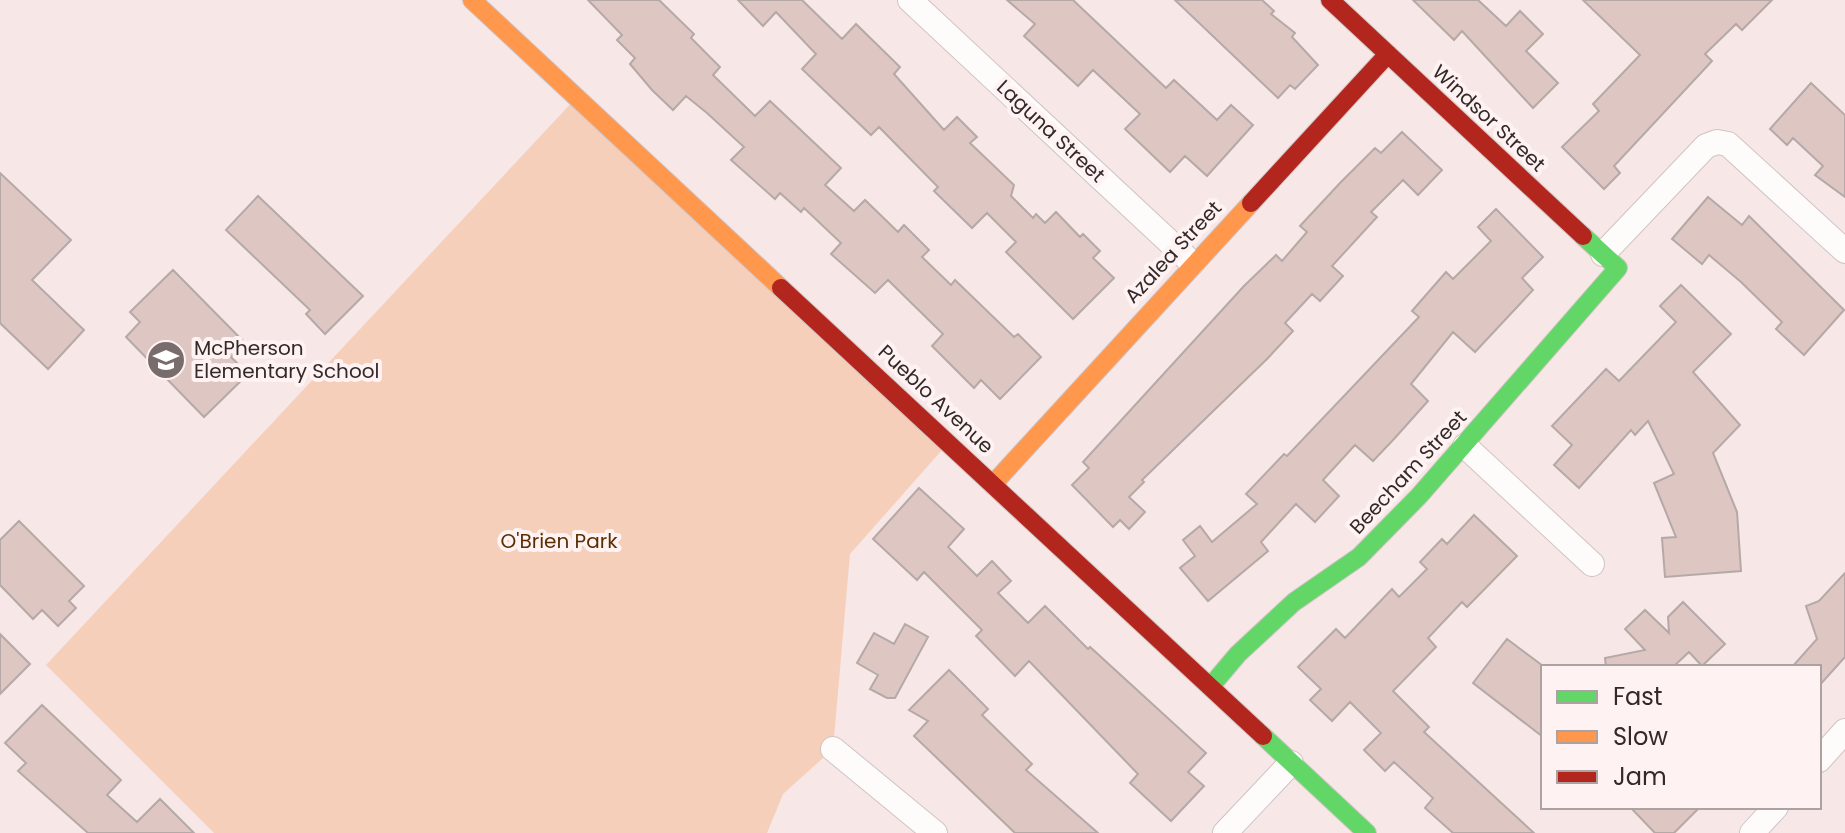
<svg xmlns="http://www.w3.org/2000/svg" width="1845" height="833" viewBox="0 0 1845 833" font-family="Poppins,sans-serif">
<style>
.green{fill:#f5cfba}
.building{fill:#dec6c2;stroke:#b5a9a7;stroke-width:2}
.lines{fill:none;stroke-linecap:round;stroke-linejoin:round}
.street-casing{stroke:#d0c4c4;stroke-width:26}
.fast-casing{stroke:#d0c4c4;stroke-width:20}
.slow-casing{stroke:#d0c4c4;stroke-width:20}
.jam-casing{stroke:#d0c4c4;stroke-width:20}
.street{stroke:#fefbfb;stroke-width:24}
.fast{stroke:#63d668;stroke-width:18}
.slow{stroke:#ff974d;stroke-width:18}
.jam{stroke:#b3261e;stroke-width:18}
.labels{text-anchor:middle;stroke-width:8;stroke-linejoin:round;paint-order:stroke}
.street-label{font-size:20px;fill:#342929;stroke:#fef2f2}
.poi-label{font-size:20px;fill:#342929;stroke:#fef2f2;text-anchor:start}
.park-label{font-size:20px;fill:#5c2d02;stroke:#fef2f2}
</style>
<rect width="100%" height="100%" fill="#f7e7e7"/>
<path class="green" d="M577,97l372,345 -99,112 -17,195 -50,45 -16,39h-553l-168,-168z"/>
<path class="building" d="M588,0h71l35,34 -3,4 29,29 -7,8 42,41 15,-15 71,67 -16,17 29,26 11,-11 33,32 6,-7 25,25 -7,7 29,28 4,-5 59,57 4,-3 23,23 -41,42 -19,-19 -7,8 -42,-42 11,-12 -55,-54 -13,13 -44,-39 10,-11 -37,-35 -3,4 -21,-19 -5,6 -44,-39 13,-13 -37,-34 -21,-17 -13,14 -21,-20 -22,-26 5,-6 -18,-18 5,-5z
M738,0h64l40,39 14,-15 44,43 -6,7 50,56 13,-13 20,20 -7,6 44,42 -3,11 22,22 3,-4 9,9 11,-11 24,25 3,-3 17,17 -7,7 21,20 -41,41 -67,-67 10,-10 -29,-29 -15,15 -38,-37 4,-4 -59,-60 -8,8 -69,-66 14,-15 -40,-42 -13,14z
M1007,0h66l93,88 8,-8 43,40 14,-15 22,20 -46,51 -22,-20 -15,16 -45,-43 15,-15 -47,-44 -15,16 -54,-50 11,-12z
M1175,0h87l12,11 -3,3 24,19 -3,4 26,28 -23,24 -5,-4 -12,13z
M1413,0h65l28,26 14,-15 23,23 -17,17 32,32 -25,25 -71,-77 -8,9z
M1583,0h189l-30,30 -6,-6 -31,30 7,7 -98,105 6,7 -16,16 -42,-42 37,-36 -6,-7 47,-49z
M1811,83l34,32v82l-30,-22 8,-9 -30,-28 -6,7 -17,-16z
M1402,132l40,38 -24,25 -15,-15 -32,32 6,5 -45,49 11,10 -23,25 -8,-7 -27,29 8,8 -25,27 -126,122 2,2 -15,15 16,15 -16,17 -9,-9 -7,7 -41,-42 17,-17 -6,-6 161,-176 32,-31 6,6 25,-29 -7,-6 40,-43 35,-35 6,5z
M0,173l71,67 -39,40 52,50 -36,39 -48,-46z
M258,196l105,100 -38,38 -19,-20 4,-4 -84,-80z
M1708,197l34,28 7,-9 95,94 -40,45 -28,-26 6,-7 -41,-40 -32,-27 -7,9 -30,-25z
M1496,209l47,48 -21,21 11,12 -58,62 -22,-20 -42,52 17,17 -34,38 -21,22 -18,-16 -32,35 16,16 -24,26 -19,-18 -35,38 7,9 -60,50 -28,-33 15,-12 -12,-16 17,-14 12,16 45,-38 -11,-10 38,-40 3,2 132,-139 -7,-6 34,-39 7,7 38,-38 -13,-14z
M173,270l73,74 -15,13 17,17 -44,43 -78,-80 14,-15 -10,-10z
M1681,285l50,49 -38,38 47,53 -27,28 24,59 4,59 -76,6 -3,-39 14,-1 -22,-54 20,-9 -26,-53 -13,14 -4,-5 -52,58 -25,-23 18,-20 -20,-19 54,-57 13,12 57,-59 -16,-16z
M919,488l45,41 -16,18 29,29 15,-15 19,20 -13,12 30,30 17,-17 43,43 2,-2 116,106 -18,19 16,14 -33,35 -41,-38 8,-9 -109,-113 -14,15 -39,-40 6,-6 -58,-58 -7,8 -44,-41z
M1474,515l43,41 -50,51 -5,-5 -34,36 8,9 -43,44 36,36 -5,5 110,101h-81l-28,-25 8,-10 -39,-36 -9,9 -21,-21 17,-17 -31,-31 -18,19 -22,-21 11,-11 -23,-22 38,-38 9,9 47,-49 7,8 28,-28 -7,-7 22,-23 5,5z
M19,521l65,65 -15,15 7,7 -18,18 -16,-16 -9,9 -33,-34v-45z
M1845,573v84l-26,29v-19h-27l25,-28 -11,-33 13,-5z
M1683,602l42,42 -23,22 -13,-14 -16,15h-67l-1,-9 40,-8 -20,-21 20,-19 24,23 -1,-16z
M905,624l23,13 -33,61h-8l-17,-9 8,-14 -21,-12 17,-30 20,11z
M0,634l30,30 -30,30z
M1507,639l36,27v71l-70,-54z
M949,670l39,39 -6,6 50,49 -6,6 72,63h-83l-101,-97 14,-15 -19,-11z
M42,705l79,75 -14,15 30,27 23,-23 34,34h-106l-70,-62 8,-8 -21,-20z
M1630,807h70l-26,26h-19z"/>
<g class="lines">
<defs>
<path id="street" d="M910,0l282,263
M1603,254l103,-108 11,-4 11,2 117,107
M1465,446l127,118
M833,749l102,84
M1819,760l26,-29
M1225,833l66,-70
M1752,833l24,-26"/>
<path id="fast" d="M1211,686l27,-32 56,-52 65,-45 60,-61 199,-228 -35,-32
M1263,736l104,97"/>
<path id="slow" d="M472,0l309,288
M994,483l257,-280"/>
<path id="jam" d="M1330,0l253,236
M1251,203l137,-149
M781,288l482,448"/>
</defs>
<use href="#street" class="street-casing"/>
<use href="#fast" class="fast-casing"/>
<use href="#slow" class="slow-casing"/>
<use href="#jam" class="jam-casing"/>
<use href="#street" class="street"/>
<use href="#fast" class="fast"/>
<use href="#slow" class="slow"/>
<use href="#jam" class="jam"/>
</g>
<defs>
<symbol id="school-disc" viewBox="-11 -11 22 22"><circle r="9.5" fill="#786c6c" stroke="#fef2f2"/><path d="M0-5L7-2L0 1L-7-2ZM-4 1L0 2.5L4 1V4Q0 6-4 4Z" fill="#fff"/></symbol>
</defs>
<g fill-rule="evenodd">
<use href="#school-disc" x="144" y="338" width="44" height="44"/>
</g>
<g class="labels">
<g class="street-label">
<text transform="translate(1489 118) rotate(43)" y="7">Windsor Street</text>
<text transform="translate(1051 131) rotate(43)" y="7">Laguna Street</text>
<text transform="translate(1173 252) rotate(-47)" y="7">Azalea Street</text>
<text transform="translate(936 399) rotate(43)" y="7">Pueblo Avenue</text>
<text transform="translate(1408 472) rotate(-47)" y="7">Beecham Street</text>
</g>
<g class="poi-label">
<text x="194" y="355">McPherson<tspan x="194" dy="23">Elementary School</tspan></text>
</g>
<g class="park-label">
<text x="559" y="548">O'Brien Park</text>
</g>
</g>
<rect x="1541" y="665" width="280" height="144" fill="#fef2f2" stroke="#ada2a2" stroke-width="2"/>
<rect x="1557" y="691" width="40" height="12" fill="#63d668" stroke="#ada2a2" stroke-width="2"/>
<text x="1613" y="705" font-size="24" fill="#342929">Fast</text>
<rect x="1557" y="731" width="40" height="12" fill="#ff974d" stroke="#ada2a2" stroke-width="2"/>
<text x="1613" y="745" font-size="24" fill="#342929">Slow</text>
<rect x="1557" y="771" width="40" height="12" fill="#b3261e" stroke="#ada2a2" stroke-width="2"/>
<text x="1613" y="785" font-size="24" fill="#342929">Jam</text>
</svg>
